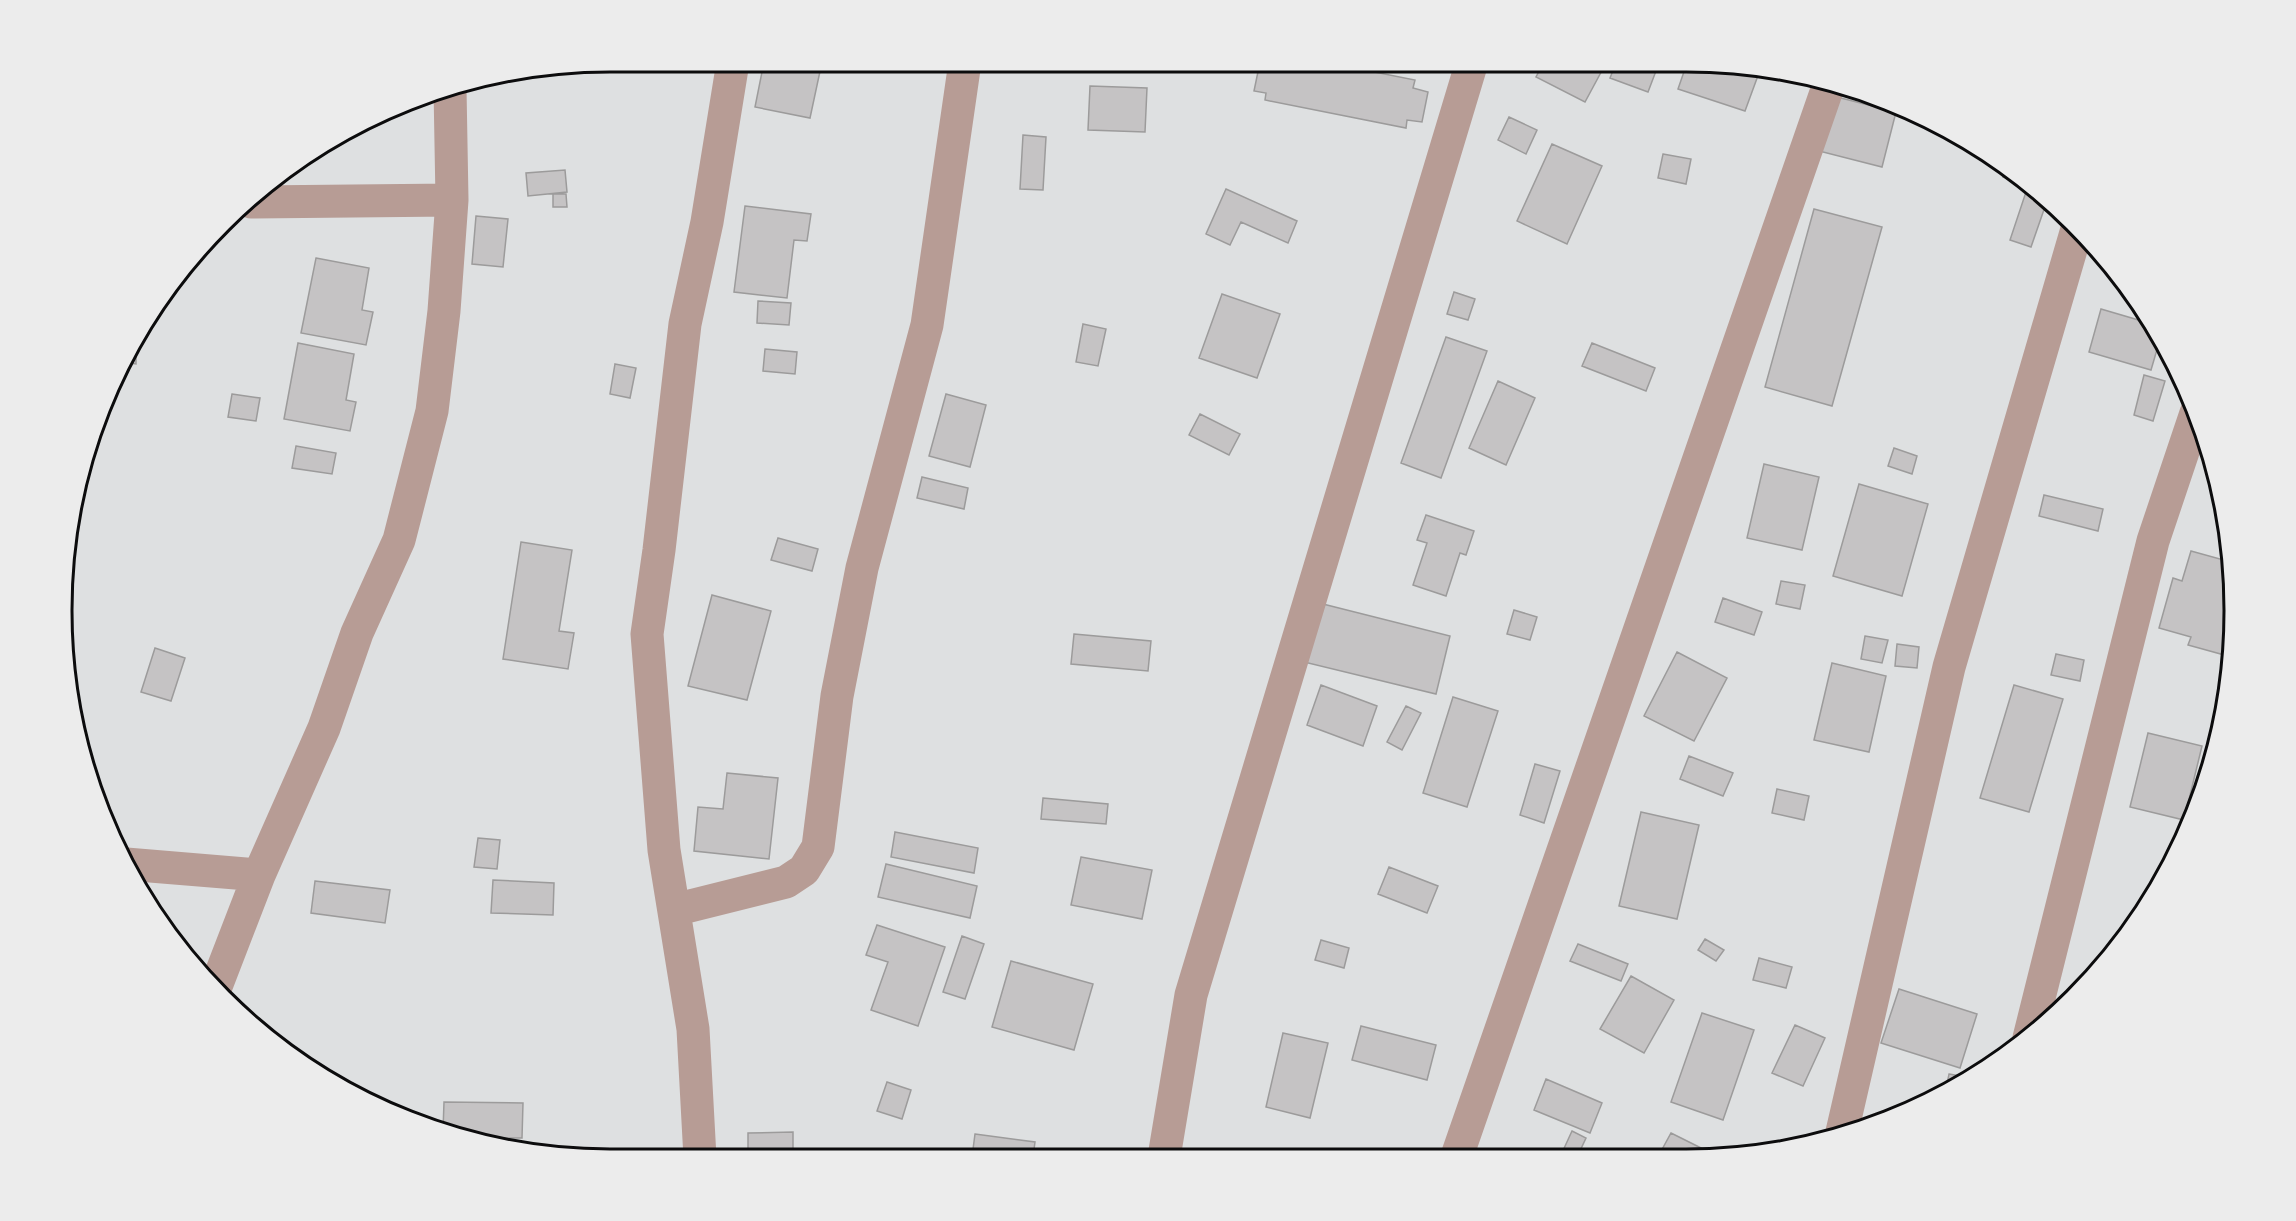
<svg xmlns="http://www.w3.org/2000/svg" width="2296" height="1221" viewBox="0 0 2296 1221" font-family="'IBM Plex Sans',sans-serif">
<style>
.building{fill:#c5c3c4;stroke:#9c9b9b;stroke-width:1.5}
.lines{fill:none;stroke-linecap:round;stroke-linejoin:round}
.street{stroke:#b79c95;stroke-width:33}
.rim{fill:none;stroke:#0c0c0d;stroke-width:3}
</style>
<rect width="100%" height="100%" fill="#dee0e1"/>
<path class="building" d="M764,62h58l-12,56 -55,-11z
M1260,62h64l91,18 -2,8 15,4 -6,30 -15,-2 -1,8 -141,-28 1,-7 -12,-2z
M1544,62l62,1 -21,39 -49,-25z
M1616,63h43l-11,29 -38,-14z
M1687,63h34l39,7 -15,41 -67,-22z
M1090,86l57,2 -2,44 -57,-2z
M1833,96l63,16 -14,55 -63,-16z
M1509,117l28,13 -11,24 -28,-14z
M1023,135l23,2 -3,53 -23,-1z
M1552,144l50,22 -35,78 -50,-23z
M1663,154l28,5 -5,25 -28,-6z
M2007,167l13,8 27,26 -16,46 -21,-7 18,-54 -25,-9z
M565,170l2,22 -39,4 -2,-23z
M1226,189l71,32 -9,22 -47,-21 -11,23 -24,-11z
M553,194h13l1,13h-14z
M745,206l66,8 -4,27 -13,-1 -7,58 -53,-6z
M1814,209l68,18 -50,179 -67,-19z
M476,216l32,3 -5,48 -31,-3z
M316,258l53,10 -7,42 11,2 -7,33 -65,-12z
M1454,292l21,7 -7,21 -21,-6z
M1222,294l58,20 -23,64 -58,-20z
M758,301l33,2 -2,22 -32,-2z
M2101,309l51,15 9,12 -10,34 -62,-18z
M1083,324l23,5 -8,37 -22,-4z
M1446,337l41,14 -46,127 -40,-15z
M298,343l56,11 -8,46 10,2 -6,29 -66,-12z
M1592,343l63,25 -9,23 -64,-25z
M136,346v18l-8,-1z
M765,349l32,3 -2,22 -32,-3z
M615,364l21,4 -6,30 -20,-4z
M2144,375l21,6 -12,40 -19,-6z
M1498,381l37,17 -29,67 -37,-17z
M232,394l28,4 -4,23 -28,-4z
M946,394l40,11 -16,62 -41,-11z
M1200,414l40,20 -11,21 -40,-20z
M296,446l40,7 -4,21 -40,-6z
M1894,448l23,8 -5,18 -24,-8z
M1764,464l55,13 -17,73 -55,-12z
M922,477l46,11 -4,21 -47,-11z
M1859,484l69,20 -26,92 -69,-20z
M2044,495l59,14 -5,22 -59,-15z
M1426,515l48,16 -8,24 -6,-2 -14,43 -33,-11 14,-42 -10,-3z
M778,538l40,11 -6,22 -41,-11z
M521,542l51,8 -13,81 15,2 -6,36 -65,-10z
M2191,551l40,11 2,76 -5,18 -40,-11 3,-8 -32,-9 14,-50 9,3z
M1781,581l24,4 -5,24 -24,-5z
M712,595l59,16 -24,89 -59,-14z
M1723,598l39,14 -8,23 -39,-13z
M1319,603l131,33 -14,58 -132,-32z
M1514,610l23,7 -7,23 -23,-6z
M1074,634l77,7 -3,30 -77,-7z
M1865,636l23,4 -6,23 -21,-4z
M1897,644l22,3 -2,21 -22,-2z
M155,648l30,10 -14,43 -30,-9z
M1677,652l50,26 -33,63 -50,-25z
M2056,654l28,6 -4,21 -29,-6z
M1832,663l54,13 -17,76 -55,-12z
M1321,685l56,21 -14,40 -56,-21z
M2014,685l49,14 -34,113 -49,-14z
M1453,697l45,14 -31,96 -44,-14z
M1406,706l15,7 -19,37 -15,-8z
M2148,733l54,13 -18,74 -54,-13z
M1689,756l44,17 -10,23 -43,-17z
M1535,764l25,7 -16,52 -24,-8z
M727,773l51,5 -9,81 -75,-8 4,-44 25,2z
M1777,789l32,7 -5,24 -32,-7z
M1043,798l65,6 -2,20 -65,-5z
M1641,812l58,13 -22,94 -58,-13z
M895,832l83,16 -4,25 -83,-16z
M478,838l22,2 -3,29 -23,-2z
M1081,857l71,13 -10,49 -71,-14z
M886,864l91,22 -7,32 -92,-21z
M1389,867l49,19 -11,27 -49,-19z
M493,880l61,3 -1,32 -62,-2z
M315,881l75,9 -5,33 -74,-10z
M877,925l68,22 -27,79 -47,-16 17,-48 -22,-7z
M962,936l22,8 -19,55 -22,-7z
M1705,939l19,11 -8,11 -18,-11z
M1321,940l28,8 -5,20 -29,-8z
M1578,944l50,20 -7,17 -51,-20z
M1759,958l33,9 -6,21 -33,-8z
M1011,961l82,23 -19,66 -82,-23z
M1631,976l43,24 -30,53 -44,-24z
M1899,989l78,25 -17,54 -79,-25z
M1702,1013l52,17 -31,90 -52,-18z
M1795,1025l30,13 -22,48 -31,-13z
M1361,1026l75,19 -9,35 -75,-20z
M1283,1033l45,10 -18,75 -44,-11z
M1949,1074l17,3 -20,12z
M1546,1079l56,24 -12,30 -56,-23z
M887,1082l24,8 -9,29 -25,-8z
M444,1102l79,1 -1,35h-44v4l-35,-11z
M1572,1131l14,7 -8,17h-17z
M793,1132v26h-45v-25z
M1671,1133l38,19 -1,3h-49z
M975,1134l60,8 -2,15h-61z"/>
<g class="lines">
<path class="street" d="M251,202l201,-2
M126,864l133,11
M674,910l112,-28 18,-12 14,-23 19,-151 25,-128 65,-243 38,-263
M215,989l44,-114 65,-147 33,-95 42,-93 33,-129 12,-100 8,-111 -2,-112
M2029,1038l124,-497 43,-128
M1842,1132l107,-465 128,-438
M1457,1156l373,-1075
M1164,1157l27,-162 281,-933
M700,1158l-7,-129 -29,-179 -17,-216 12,-84 26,-226 22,-102 26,-160"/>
</g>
<path d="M0 0H2296V1221H0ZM610 72H1686A538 538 0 0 1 2224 610V611A538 538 0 0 1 1686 1149H610A538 538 0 0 1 72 611V610A538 538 0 0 1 610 72Z" fill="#ececec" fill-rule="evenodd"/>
<path class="rim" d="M610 72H1686A538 538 0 0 1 2224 610V611A538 538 0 0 1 1686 1149H610A538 538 0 0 1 72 611V610A538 538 0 0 1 610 72Z"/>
</svg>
